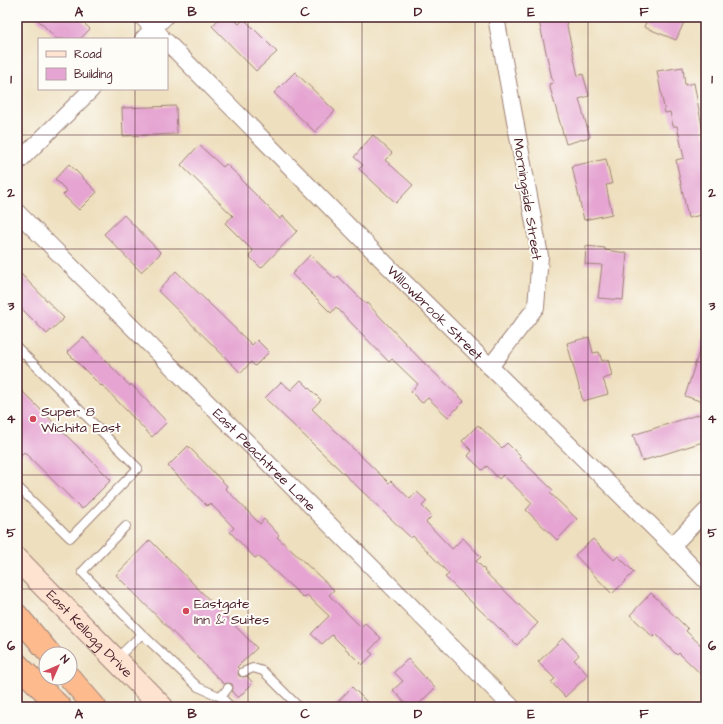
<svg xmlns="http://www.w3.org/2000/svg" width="723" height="724" viewBox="0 0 723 724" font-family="'Architects Daughter',sans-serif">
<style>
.building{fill:#e5a4d2}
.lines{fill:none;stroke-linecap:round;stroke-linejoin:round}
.service-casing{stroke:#9c7f74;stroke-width:10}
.minor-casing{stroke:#9c7f74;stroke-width:18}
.secondary-casing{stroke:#9c7f74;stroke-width:24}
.motorway-casing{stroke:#9c7f74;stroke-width:24}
.service{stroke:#fff;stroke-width:8}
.minor{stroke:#fff;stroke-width:16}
.secondary{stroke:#fee3d1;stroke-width:22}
.motorway{stroke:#fcba8d;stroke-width:22}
.grid{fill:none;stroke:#4a1f2b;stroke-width:1;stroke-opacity:0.55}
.poi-dot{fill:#d1495b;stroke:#fdfcf7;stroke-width:1.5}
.labels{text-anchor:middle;stroke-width:4;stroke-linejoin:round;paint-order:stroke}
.street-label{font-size:14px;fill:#4a1f2b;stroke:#fdfcf7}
.poi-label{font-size:14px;fill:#4a1f2b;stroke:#fdfcf7;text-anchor:start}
.neatline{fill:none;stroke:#4a1f2b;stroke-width:1.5}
.grid-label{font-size:13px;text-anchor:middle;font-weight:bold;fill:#4a1f2b}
</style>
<rect width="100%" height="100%" fill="#fdfcf7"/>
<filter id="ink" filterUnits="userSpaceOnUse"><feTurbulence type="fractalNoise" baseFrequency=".025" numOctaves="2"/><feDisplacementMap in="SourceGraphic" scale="8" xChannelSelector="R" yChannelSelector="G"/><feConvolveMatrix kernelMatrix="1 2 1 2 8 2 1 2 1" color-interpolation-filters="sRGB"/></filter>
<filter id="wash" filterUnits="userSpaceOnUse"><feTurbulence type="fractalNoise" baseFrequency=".012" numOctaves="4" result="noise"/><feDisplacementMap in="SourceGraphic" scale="16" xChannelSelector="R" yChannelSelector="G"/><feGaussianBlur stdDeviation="0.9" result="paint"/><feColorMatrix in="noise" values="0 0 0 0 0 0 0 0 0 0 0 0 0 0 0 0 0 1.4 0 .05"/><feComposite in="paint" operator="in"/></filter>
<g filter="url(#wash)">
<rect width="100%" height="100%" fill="#eedfbe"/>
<g id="blocks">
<path class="building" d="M35,17h43l12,12 -10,10h-23z
M221,17h11l7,7 5,-5 33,33 -21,19 -44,-45z
M538,17h27l13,59 5,-2 6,22 -10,3 11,38 -24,7 -17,-60 4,-1z
M648,17h28l9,3 -9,20 -32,-13z
M683,67l2,18 9,-2 10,54 2,-1v78l-18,4 -12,-58 8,-2 -7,-32h-4l-3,-14 -5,1 -8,-42z
M295,72l40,39 -20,21 -41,-39z
M176,106l1,28 -54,2 -1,-28z
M373,135l19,18 -7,7 28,25 -17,18 -37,-34 4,-4 -9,-8z
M199,145l24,22 3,-3 16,15 -1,1 39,39 3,-3 14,15 -36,37 -12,-12 4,-5 -28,-28 8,-7 -52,-51z
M606,159l6,25 -6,1 6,29 -28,6 -12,-54z
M69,164l28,28 -18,18 -16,-15 4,-4 -12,-12z
M124,215l37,38 -20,19 -37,-38z
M586,246l19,2v2l22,3 -4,47 -25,-2 4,-33 -17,-1z
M310,255l25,24 3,-3 28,28 1,-1 56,59 41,39 -16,16 -20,-19 -6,5 -11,-11 7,-8 -26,-25 -3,3 -53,-55 -5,6 -39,-39z
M17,270l47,48 -17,16 -30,-30z
M176,271l76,74 5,-5 12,12 -14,14 -4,-4 -10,11 -83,-82z
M83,337l47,49 1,-2 36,38 -15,15 -50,-52 -1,1 -34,-34z
M589,337l4,16 6,-1 3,9 6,-2 4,17 -9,3 5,15 -25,7 -16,-58z
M703,339l3,1v63l-21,-7z
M301,380l20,20 -9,9 77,74 2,-2 19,18 7,-7 10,9 -5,5 10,10 -6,6 26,27 11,-11 18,19 -5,4 9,9 -1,1 54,52 -21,22 -72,-68 4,-3 -36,-38 -2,2 -146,-140 16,-16 10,8z
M17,386l94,94 -29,29 -58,-57 -7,7z
M703,413l3,11v17l-64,20 -9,-26z
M478,425l24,23 5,-5 14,14 -2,1 34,32 -3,3 27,26 -20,21 -31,-30 6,-7 -29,-28 -4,4 -12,-13 -5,4 -14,-14 4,-5 -10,-10z
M188,446l39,40 -2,2 35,36 4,-5 15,16 -2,2 57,53 -5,5 32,32 4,-4 16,15 -12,13 4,3 -11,11 -30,-30 -10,9 -11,-10 18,-18 -22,-21 -3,3 -46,-42 -3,2 -25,-26 4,-4 -24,-25 -3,3 -39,-40z
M593,539l21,21 4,-4 16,16 -22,22 -37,-39z
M150,540l107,108 -20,19 2,2 -1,5 1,2 4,1 4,-1 6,7 -15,15 -6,-6 1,-4 -1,-4 -4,-1 -4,1 -108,-109z
M651,593l37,36 -2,2 20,19v29l-27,-26 -2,2 -21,-21 -3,3 -23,-22z
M563,638l16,17 -5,5 14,15 -23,22 -14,-15 4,-3 -17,-17z
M408,659l27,29 -19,19h-7l-16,-17 10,-9 -9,-9z
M352,687l20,20h-39z"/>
</g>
</g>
<g filter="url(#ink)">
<use href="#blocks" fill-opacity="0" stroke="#9c7f74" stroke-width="1"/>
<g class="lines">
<defs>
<path id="service" d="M17,347l121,121 -68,70 -53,-52
M126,526l-44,46 60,62
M116,659l26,-25 56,53 23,10 7,-9
M243,672l10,-4 10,3 36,36
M221,697l10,10"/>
<g id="minor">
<path d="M142,17l19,19"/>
<path d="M143,39l22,-22"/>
<path id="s1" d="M167,42l225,228 280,276 34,35"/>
<path d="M17,163l75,-74"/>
<path id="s2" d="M17,212l495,495"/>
<path d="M490,367l46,-60 4,-51 -44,-239"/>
<path d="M672,546l34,-35"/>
</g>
<g id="secondary">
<path id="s3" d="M17,559l145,148"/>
</g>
<path id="motorway" d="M17,615l33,39
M17,664l43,43
M70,678l25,29"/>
</defs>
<use href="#service" class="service-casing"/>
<use href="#minor" class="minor-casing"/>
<use href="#secondary" class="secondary-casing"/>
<use href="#motorway" class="motorway-casing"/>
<use href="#service" class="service"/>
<use href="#minor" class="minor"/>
<use href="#secondary" class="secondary"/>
<use href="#motorway" class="motorway"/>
</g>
</g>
<path class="grid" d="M135,17v22M248,17v690M362,17v690M475,17v690M588,17v690M135,89v618M17,135h689M17,249h689M17,362h689M17,475h689M17,589h689"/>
<g class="poi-dot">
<circle cx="33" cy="419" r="4"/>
<circle cx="186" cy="611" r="4"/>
</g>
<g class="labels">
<g class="street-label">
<text transform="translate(528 199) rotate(81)" y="5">Morningside Street</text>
<text dy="5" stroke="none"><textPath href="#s1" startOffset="381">Willowbrook Street</textPath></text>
<text dy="5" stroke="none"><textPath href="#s2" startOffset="350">East Peachtree Lane</textPath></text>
<text dy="5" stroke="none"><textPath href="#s3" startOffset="104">East Kellogg Drive</textPath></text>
</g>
<g class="poi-label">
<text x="41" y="416">Super 8<tspan x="41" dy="16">Wichita East</tspan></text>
<text x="194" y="608">Eastgate<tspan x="194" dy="16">Inn &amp; Suites</tspan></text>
</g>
</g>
<rect width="723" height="724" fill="none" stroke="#fdfcf7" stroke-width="44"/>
<rect x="38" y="38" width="130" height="52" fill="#fdfcf7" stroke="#b5a4a5"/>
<rect x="46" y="51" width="20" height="6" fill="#fee3d1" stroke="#b5a4a5"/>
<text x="74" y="58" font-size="12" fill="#4a1f2b">Road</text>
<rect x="46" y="68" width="20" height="12" fill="#e5a4d2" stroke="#b5a4a5"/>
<text x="74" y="78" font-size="12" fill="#4a1f2b">Building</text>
<g transform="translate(58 666) rotate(45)"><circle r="19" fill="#fdfcf7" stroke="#b5a4a5"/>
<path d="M0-3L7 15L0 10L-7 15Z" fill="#d1495b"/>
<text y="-6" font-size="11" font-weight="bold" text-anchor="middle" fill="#4a1f2b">N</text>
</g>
<rect x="22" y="22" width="679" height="680" class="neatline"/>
<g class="grid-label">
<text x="79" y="16">A</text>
<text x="192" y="16">B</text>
<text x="305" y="16">C</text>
<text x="418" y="16">D</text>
<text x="531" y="16">E</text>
<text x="644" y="16">F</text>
<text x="11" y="83">1</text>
<text x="712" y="83">1</text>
<text x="11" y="197">2</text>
<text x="712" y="197">2</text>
<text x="11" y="310">3</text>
<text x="712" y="310">3</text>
<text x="11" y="423">4</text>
<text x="712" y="423">4</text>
<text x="11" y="537">5</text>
<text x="712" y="537">5</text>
<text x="11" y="650">6</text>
<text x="712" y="650">6</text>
<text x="79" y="718">A</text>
<text x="192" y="718">B</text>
<text x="305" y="718">C</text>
<text x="418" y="718">D</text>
<text x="531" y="718">E</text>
<text x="644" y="718">F</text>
</g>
</svg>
